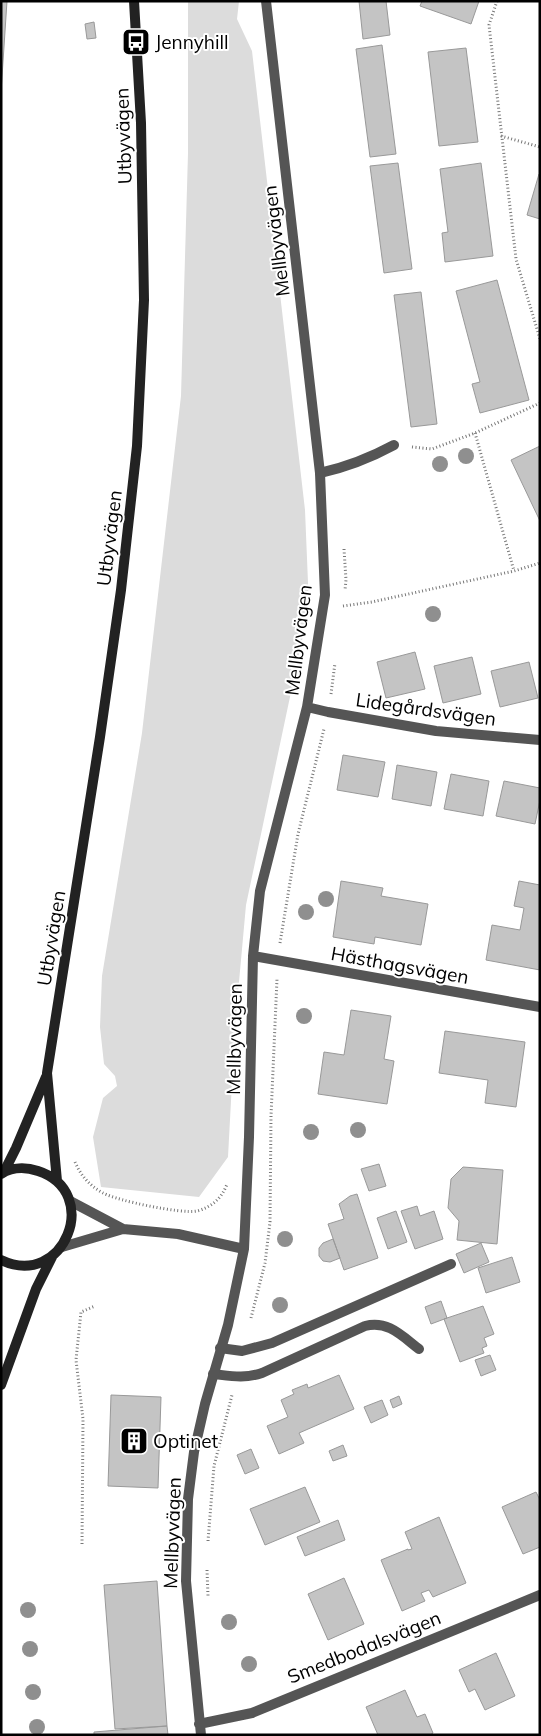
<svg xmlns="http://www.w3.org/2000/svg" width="541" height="1736" viewBox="0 0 541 1736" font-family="Mulish,sans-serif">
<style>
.green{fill:#dcdcdc}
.building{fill:#c4c4c4;stroke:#999}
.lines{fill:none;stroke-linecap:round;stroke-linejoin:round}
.path{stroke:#777;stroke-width:3;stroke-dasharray:1 2.5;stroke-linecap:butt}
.service{stroke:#555;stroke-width:10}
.minor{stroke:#555;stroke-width:10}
.secondary{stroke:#222;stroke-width:10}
.tree{fill:#8f8f8f}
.labels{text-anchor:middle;stroke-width:4;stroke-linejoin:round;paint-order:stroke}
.poi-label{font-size:19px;fill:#000;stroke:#fff;text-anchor:start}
.street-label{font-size:19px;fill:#000;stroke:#fff}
</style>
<rect width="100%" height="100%" fill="#fff"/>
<path class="green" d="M188,1h51l-2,18 15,32 53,459 4,97 -63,298 -11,121 -7,131 -29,40 -98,-10 -8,-50 10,-39 14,-12 -2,-10 -11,-12 -4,-37 2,-51 40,-243 39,-337 7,-243z"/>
<path class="building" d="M1,1h6l-6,91z
M359,1h27l4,34 -27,4z
M422,1h57l-8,23 -51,-18z
M94,22l2,16 -9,1 -2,-15z
M382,45l14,109 -26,3 -14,-108z
M466,48l12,94 -39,4 -11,-94z
M398,163l14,106 -28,4 -14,-107z
M481,163l12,93 -48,6 -3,-29 6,-1 -8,-63z
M539,174h1v45l-13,-4z
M497,280l32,120 -49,13 -8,-29 8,-2 -24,-91z
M421,292l16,132 -26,3 -17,-132z
M540,446v75l-29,-61z
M415,652l10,37 -39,9 -9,-36z
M472,657l9,37 -38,9 -9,-37z
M529,662l9,36 -38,9 -9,-36z
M343,755l42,7 -7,35 -41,-7z
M397,765l40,7 -6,34 -39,-7z
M451,774l38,7 -6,35 -39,-7z
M504,781l36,7v12l-5,24 -39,-8z
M341,881l42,7 -2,8 47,8 -7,41 -46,-8 -1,7 -41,-7z
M519,881l21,4v85l-54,-10 6,-35 28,5 4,-22 -10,-2z
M351,1010l40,6 -7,43 10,2 -7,43 -69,-10 6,-42 20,3z
M445,1031l80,11 -9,65 -31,-4 3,-23 -49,-7z
M379,1164l7,22 -17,5 -8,-22z
M463,1167l40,3 -6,74 -40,-4 2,-19 -11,-13 3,-29z
M357,1194l21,64 -34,12 -16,-46 16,-5 -5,-15 11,-8z
M417,1206l3,10 14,-5 9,28 -28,10 -14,-38z
M396,1211l11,31 -19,7 -11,-31z
M333,1239l7,19 -10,4 -7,-1 -4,-5v-8l4,-5z
M481,1243l8,19 -25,11 -8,-19z
M512,1257l8,25 -34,11 -8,-25z
M441,1301l6,17 -16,6 -6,-17z
M483,1306l11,28 -10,4 3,8 -5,2 2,5 -24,9 -16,-43z
M490,1355l6,15 -15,6 -6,-16z
M339,1375l15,34 -55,24 5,10 -25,11 -12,-28 21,-9 -7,-17 13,-6 -2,-4 15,-6 1,4z
M111,1395l50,2 -3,91 -50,-2z
M399,1396l3,8 -9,4 -3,-8z
M382,1400l6,15 -17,8 -7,-16z
M343,1445l4,11 -14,5 -4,-10z
M251,1449l8,19 -14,6 -8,-19z
M305,1487l15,35 -55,23 -15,-36z
M536,1492l4,8v47l-17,7 -21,-47z
M439,1517l27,66 -33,14 -4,-7 -8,3 4,8 -23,10 -21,-51 27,-11v1l4,-1 -7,-17z
M338,1520l7,20 -40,16 -8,-19z
M344,1578l20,46 -36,16 -20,-46z
M157,1581l10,145 -52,3 -11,-144z
M496,1653l19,43 -30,14 -10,-21 -6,3 -10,-22z
M405,1690l12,27 8,-3 8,19 -3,2h-52l-12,-28z
M167,1726l1,9h-74v-3z"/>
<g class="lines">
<path class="path" d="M497,1l-8,24 27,234 24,80
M501,136l39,11
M475,433l39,138
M412,447l20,2 43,-16 65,-30
M344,549l2,31 -1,10
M343,606l29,-4 142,-31 26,-8
M331,694l4,-31
M280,943l18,-109 26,-105
M75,1162c6,14 15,24 28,31 15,8 78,21 94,18 15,-4 25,-13 30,-27
M251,1318l14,-55 5,-41 1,-106 6,-137
M208,1541l6,-75 18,-71
M82,1544l1,-125 -7,-59 5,-48 14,-6
M207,1570l1,26"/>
<path class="service" d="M320,473c27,-6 50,-15 74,-28
M220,1348l22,3 30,-8 179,-79
M213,1374c18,2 31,5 49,-1l103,-47c23,-6 37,10 54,23"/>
<path class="minor" d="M307,707l21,5 108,19 104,9
M253,956l287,51
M70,1201l53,28
M62,1247l61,-18 55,5 66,15
M199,1724l53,-11 288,-118
M201,1735l-15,-154 2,-82 6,-47 11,-48 23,-79 16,-76 5,-112 4,-181 7,-65 47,-184 18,-112 -5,-122 -54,-472"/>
<path class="secondary" d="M4,1172l12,-24 30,-71
M1,1174c11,-7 25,-7 37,-3 65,21 26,119 -37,89
M57,1181l-10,-108 53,-336 21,-147 16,-144 7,-146 -3,-177 -7,-122
M1,1385l35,-96 16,-32"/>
</g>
<g class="tree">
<circle cx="466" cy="456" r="8"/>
<circle cx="440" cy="464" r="8"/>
<circle cx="433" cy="614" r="8"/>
<circle cx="326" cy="899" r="8"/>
<circle cx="306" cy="912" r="8"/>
<circle cx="304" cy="1016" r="8"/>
<circle cx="358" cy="1130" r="8"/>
<circle cx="311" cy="1132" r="8"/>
<circle cx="285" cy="1239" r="8"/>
<circle cx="280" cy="1305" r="8"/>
<circle cx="28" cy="1610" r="8"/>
<circle cx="229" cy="1622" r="8"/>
<circle cx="30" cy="1649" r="8"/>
<circle cx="249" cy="1664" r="8"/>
<circle cx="33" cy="1692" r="8"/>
<circle cx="37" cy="1727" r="8"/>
</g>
<defs>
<symbol id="bus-square" viewBox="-11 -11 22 22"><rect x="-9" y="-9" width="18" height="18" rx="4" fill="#000" stroke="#fff"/><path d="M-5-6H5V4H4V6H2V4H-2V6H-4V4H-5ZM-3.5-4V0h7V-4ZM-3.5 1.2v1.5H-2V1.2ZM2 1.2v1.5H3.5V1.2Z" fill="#fff"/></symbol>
<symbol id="building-square" viewBox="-11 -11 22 22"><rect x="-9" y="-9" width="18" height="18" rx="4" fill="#000" stroke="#fff"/><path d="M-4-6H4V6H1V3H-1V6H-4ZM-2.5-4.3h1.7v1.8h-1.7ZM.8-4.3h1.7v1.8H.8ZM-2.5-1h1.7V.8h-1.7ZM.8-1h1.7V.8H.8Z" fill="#fff"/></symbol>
</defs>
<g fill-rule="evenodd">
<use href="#bus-square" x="120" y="26" width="32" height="32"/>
<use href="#building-square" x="118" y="1425" width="32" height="32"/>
</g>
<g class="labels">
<g class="poi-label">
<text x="155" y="49">Jennyhill</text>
<text x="153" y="1448">Optinet</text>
</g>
<g class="street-label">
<text transform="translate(123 136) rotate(-92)" y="7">Utbyvägen</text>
<text transform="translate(276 241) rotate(-97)" y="7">Mellbyvägen</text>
<text transform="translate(109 538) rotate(-83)" y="7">Utbyvägen</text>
<text transform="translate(298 640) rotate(-83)" y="7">Mellbyvägen</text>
<text transform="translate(426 709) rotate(8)" y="7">Lidegårdsvägen</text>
<text transform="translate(51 938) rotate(-81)" y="7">Utbyvägen</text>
<text transform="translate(400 965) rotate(10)" y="7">Hästhagsvägen</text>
<text transform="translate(234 1039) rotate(-89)" y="7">Mellbyvägen</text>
<text transform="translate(172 1533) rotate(-88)" y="7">Mellbyvägen</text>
<text transform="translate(364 1647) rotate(-22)" y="7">Smedbodalsvägen</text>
</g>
</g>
<rect width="541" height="1736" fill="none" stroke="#000000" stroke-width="5"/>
</svg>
